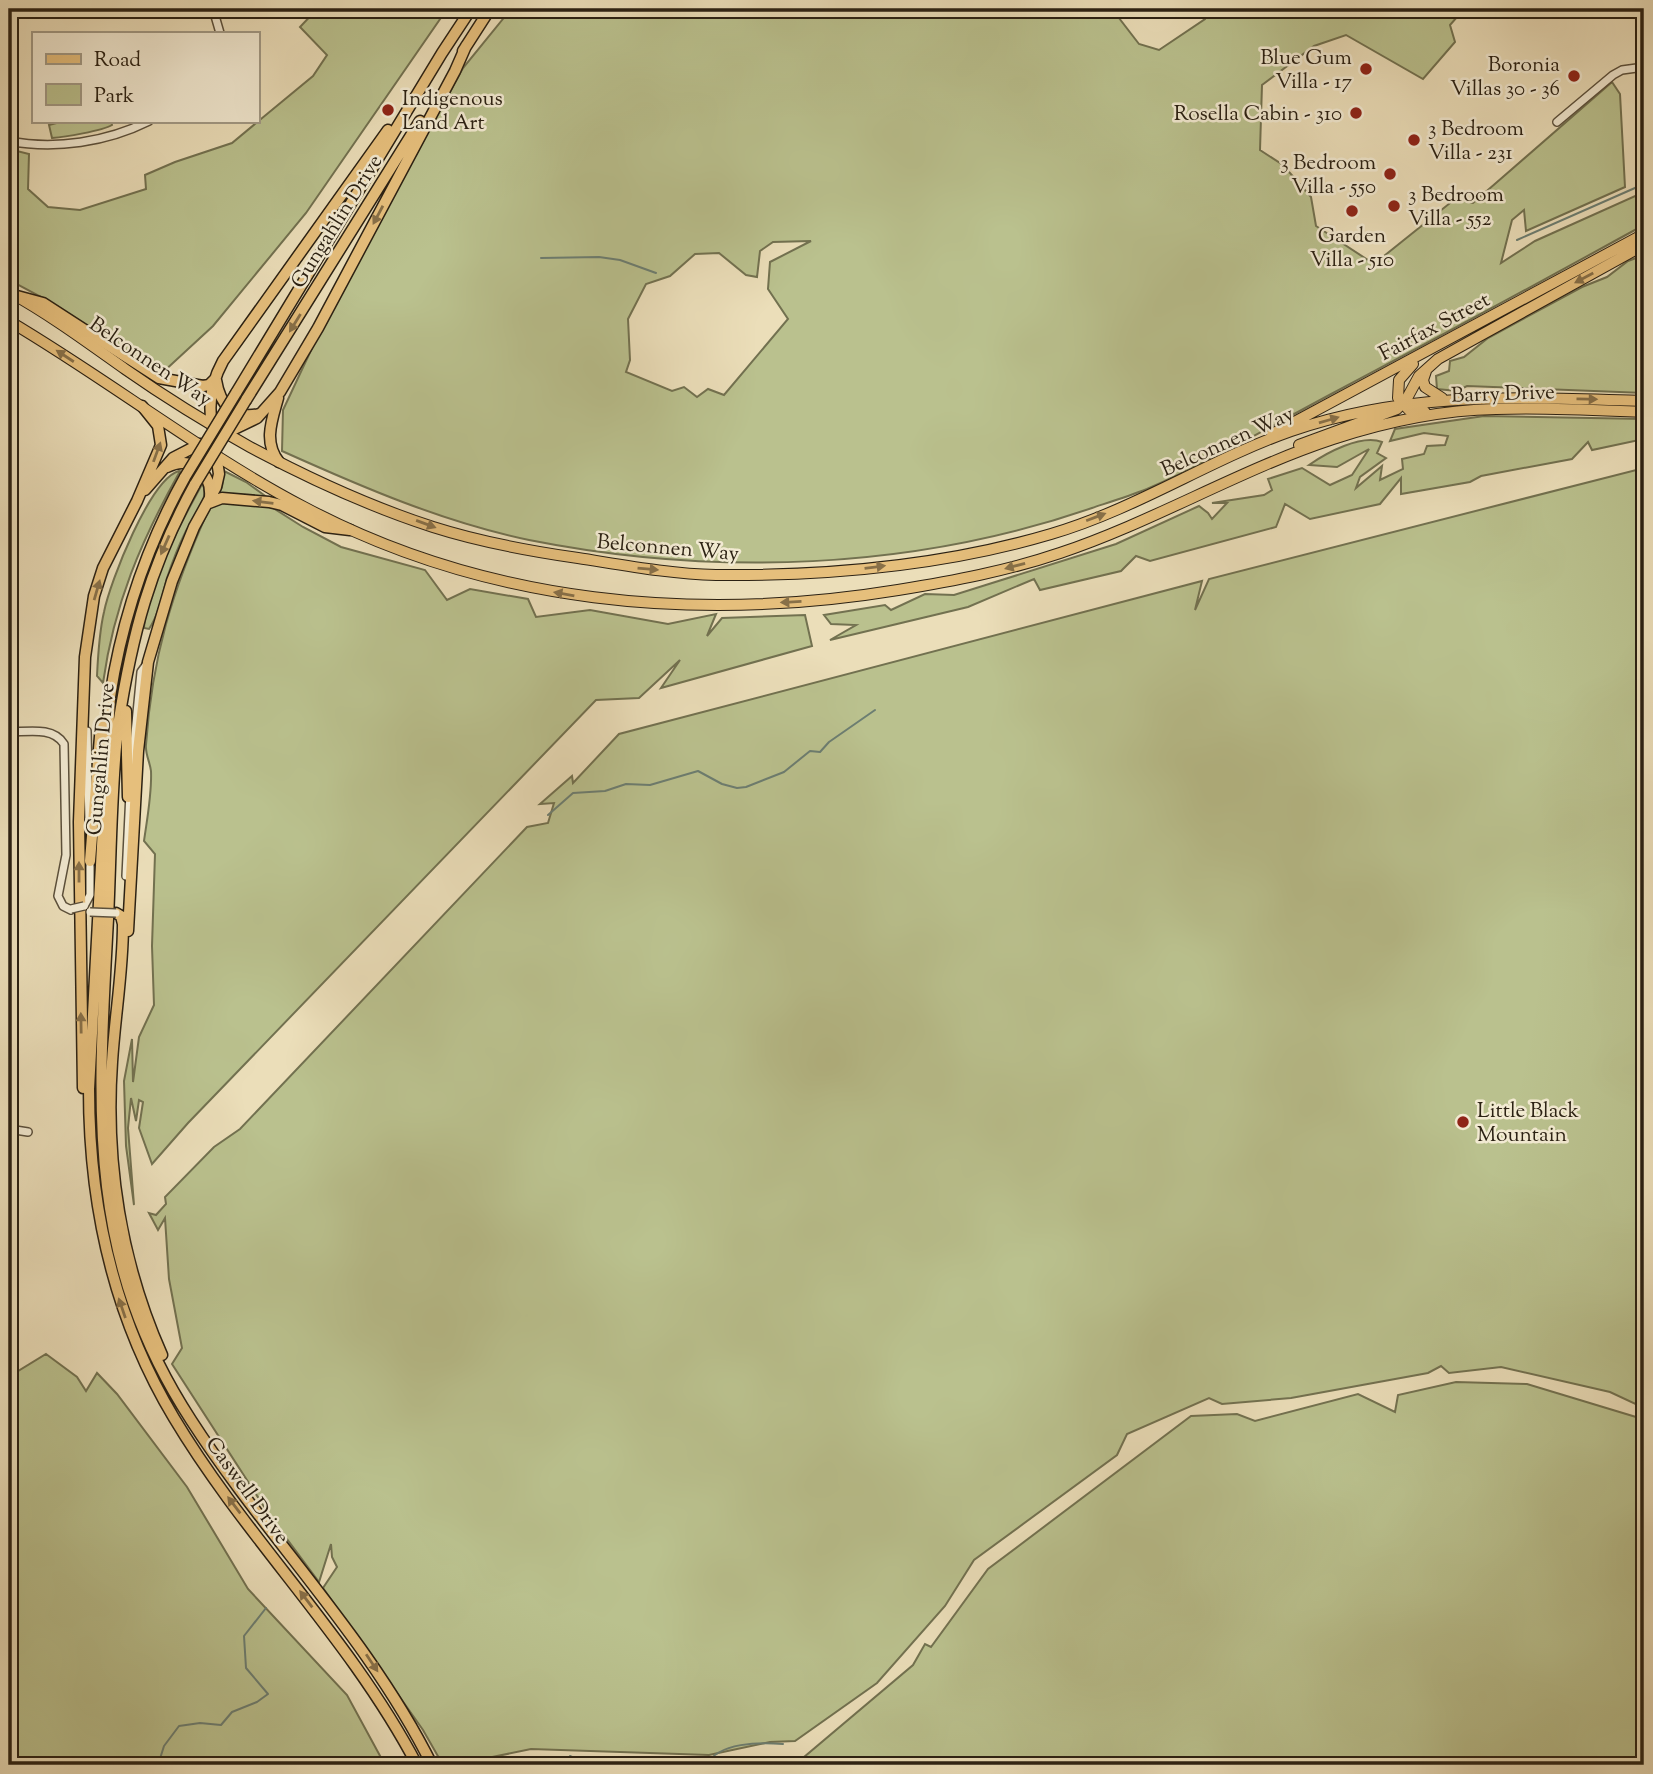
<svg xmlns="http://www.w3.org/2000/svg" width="1653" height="1774" viewBox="0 0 1653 1774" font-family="'Sorts Mill Goudy',serif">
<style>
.green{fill:#bac18e;stroke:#727150;stroke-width:2;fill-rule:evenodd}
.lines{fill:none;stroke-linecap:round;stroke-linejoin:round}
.stream{stroke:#6c7e72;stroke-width:2}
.minor-casing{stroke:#5b503c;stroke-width:10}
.major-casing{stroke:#2b2113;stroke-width:12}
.highway-casing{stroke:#2b2113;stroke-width:13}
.minor{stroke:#f2ead2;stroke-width:7}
.major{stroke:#e6bf7c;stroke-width:10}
.highway{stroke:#e6bf7c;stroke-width:10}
.minor-bridge-casing{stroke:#5b503c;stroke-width:10;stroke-linecap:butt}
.highway-bridge-casing{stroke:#2b2113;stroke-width:13;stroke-linecap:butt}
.minor-bridge{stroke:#f2ead2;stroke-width:7}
.highway-bridge{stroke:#e6bf7c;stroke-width:10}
.oneway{fill:#887048}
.poi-dot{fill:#8f2418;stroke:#f2ead2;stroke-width:2.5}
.labels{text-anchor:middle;stroke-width:5;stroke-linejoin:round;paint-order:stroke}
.poi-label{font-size:21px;fill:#2b2113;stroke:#f2ead2;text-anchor:end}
.street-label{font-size:21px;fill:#2b2113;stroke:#f2ead2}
</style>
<rect width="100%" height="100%" fill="#ebdeb9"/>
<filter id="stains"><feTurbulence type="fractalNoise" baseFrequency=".00286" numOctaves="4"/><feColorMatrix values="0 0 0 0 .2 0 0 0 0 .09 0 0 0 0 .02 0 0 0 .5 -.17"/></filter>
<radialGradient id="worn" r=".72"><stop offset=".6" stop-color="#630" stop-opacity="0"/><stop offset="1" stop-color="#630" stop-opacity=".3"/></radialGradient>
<path class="green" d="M317,9h130l-141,204 -93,113 -52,48 -116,-75 -36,-19v-131l20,5 -1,35 20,18 32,3 66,-21 -1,-14 30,-13 57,-19 81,-67 14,-21 -27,-28z
M511,9h601l27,35 20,6 46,-31 3,-10h256l-14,16 5,17 -32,37 -77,-44 -32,11 -52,39 -2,65 23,15 28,32 5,29 58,38 81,-65 18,4 139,-121 8,12 5,93 -99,44 -2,-21 -12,10 -11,43 34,-22 109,-49v33c-102,56 -205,112 -309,167 -62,33 -124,69 -188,97 -18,7 -37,13 -55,19 -180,62 -377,69 -563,32 -86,-18 -167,-53 -247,-89l1,-41 38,-81 142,-261zM811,241l-41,21 -2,27 20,30 -64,76 -16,-6 -11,8 -13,-10 -12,4 -46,-19 4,-12 -2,-41 18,-35 24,-8 25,-22 24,-1 27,22 11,2 3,-26 13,-9z
M64,121h47l1,4c-10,6 -48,12 -60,13l-3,-13z
M1644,255v138l-177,-7 -10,5 -20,-2 -1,-13 13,-5 1,-10 14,-4 24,-19 94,-51 25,-10 21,-16z
M1484,416l160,3v20l-52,11 -4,-8 -16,17 -91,17 -11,6 -69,12v-16l-21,26 -70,15 -25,-15 -9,23 -126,34 -14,-5 -15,15 -81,19 -6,-11 -66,28 -138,33 26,-15 -25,-1 -7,-9 61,-10 6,5 34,-16 29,1 162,-51 83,-38 9,7 4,6 15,-16h-15l52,-8 8,-5 -4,-11 34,-11 28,17 22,-10 17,-26 -32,18 -28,-2c17,-12 52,-31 73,-23l-5,11 9,5 -26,19 -4,11 26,-22 -2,14 23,-11 -1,-10 22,-5 3,-8 18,-1 3,-9 -24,-3 -34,8 5,-12z
M1644,468v940l-34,-16 -109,-25 -52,6 -8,-7 -13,7 -137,25 -69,6 -13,-6 -82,36 -10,21 -143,105 -29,46 -68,77 -82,58 -25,1 -61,13 -178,-6 -77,16h-11l-20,-35 -100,-142 14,-21 -5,-10 -1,-13 -12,38 -47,-63 -100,-155 10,-16 -13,-69 -4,-61 -7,12 -9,-17 7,2 10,-11 -1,-7 49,-50 26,-18 287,-302 21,-4 6,-20 -14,1 32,-28 1,7 46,-49 583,-153 -7,29 14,-31z
M179,471c10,1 23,7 25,17 3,17 -12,30 -19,45 -7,14 -13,30 -18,45 -5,18 -8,36 -18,51l-5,-1c2,-42 37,-105 57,-142l-22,-13c-38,68 -65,131 -76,210l-6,-7c1,-21 2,-43 7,-64 6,-30 46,-133 75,-141z
M224,471l22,11 22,16 -50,-3 4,-8z
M221,502l49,4 33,21 38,20 84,23 22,30 23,-11 58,10 8,18 54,-7 78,14 48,-10 -9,22 15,-18 83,-3 7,31 -151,42 19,-28 -41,38 -43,2 -408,423 -36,41 -13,-36 4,-26 -4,-2 -3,21 -5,-23 -3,30 6,77 -8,-59 -2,-65 8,-42 1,43 6,-45 15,-32 -2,-59 3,-92 -11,-13c3,-22 8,-47 7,-70 -1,-9 -6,-17 -5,-26 6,-88 26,-154 62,-234l5,-7z
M46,1354l31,23 9,14 11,-18 20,21 70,93 61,102 99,106 38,70h-376v-380l6,-12z
M1456,1382l71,2 109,33 8,4v257l-4,3 -1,16 5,9v59h-881l41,-8 109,-92 12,-21 6,3 57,-78 203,-153 46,-2 18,7 103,-27 37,18 3,-17z"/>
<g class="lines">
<path class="stream" d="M1517,240l127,-56
M541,258l58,-1 21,3 36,13
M548,815l25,-22 32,-2 21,-7 24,1 48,-14 24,13 15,4 9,-1 38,-15 26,-21 10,1 9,-10 46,-32
M570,1756l8,4 39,5
M158,1765l6,-19 15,-20 21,-3 21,2 11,-13 25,-10 11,-8 -22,-26 -2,-32 22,-28
M523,1765l4,-2 5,2
M676,1765l6,-6 6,6
M706,1765c13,-23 54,-23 77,-21"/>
<defs>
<path id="minor" d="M213,9l7,24
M1557,122l56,-47 9,-5 22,-3
M9,141c46,9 98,1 140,-20
M87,731l2,93
M9,732c18,0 44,-6 55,12l2,111 -8,41 5,10 8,4
M132,764l9,-92 5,-7
M126,876l4,-83
M84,906l6,-11v-38
M9,1129l19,3"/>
<path id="major" d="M9,292c40,22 78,50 116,77 40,28 82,54 125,78 58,31 121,60 183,80 47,15 96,24 145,31 45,7 92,16 138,17 113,1 227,-9 335,-41 85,-25 158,-74 240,-103 119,-41 231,-33 353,-30
M9,321c100,59 192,132 295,186 183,97 392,116 594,83 55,-9 109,-19 162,-37 93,-31 179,-83 273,-114 52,-17 108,-29 163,-30 49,-2 99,1 148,3
M1413,364l-14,16 -1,18 11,12 16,2
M1426,371l-3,9 2,7 17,11
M1272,434l372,-200
M1299,445l98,-36 9,-9 13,-24 19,-17 206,-114"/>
<path id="highway" d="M463,51l27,-42
M17,296l26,7 116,75 44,8 6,-1 6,-6
M216,380c4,25 18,40 43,34
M236,393l206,-340 29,-44
M278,398c-6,22 -15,44 1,64
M246,400l174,-279
M212,425c-4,-22 0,-44 11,-64l165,-231
M226,433l31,-15 23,-26 38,-64 137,-257 11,-25
M167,467c23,-12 45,5 43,30
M185,477c-39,70 -63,141 -75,220l-21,392c0,117 25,229 85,329 73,122 177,221 243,347
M195,484c-45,82 -63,150 -77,242 -7,63 -7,129 -10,193 -10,184 -23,339 83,501 76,118 178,218 241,345
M145,490l28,-32 27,-14
M209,503l13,-5 47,4 13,3 43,22 25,3
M126,711l2,86
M90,861l11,-137
M116,913l5,3 2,8c0,47 -8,91 -11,138 -7,100 9,201 50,293
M128,931l10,-180 10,-89 24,-81 22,-54 22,-40 3,-13 -3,-20
M83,1088l-4,-266 6,-165 9,-61 9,-28 34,-67 24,-56 -3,-19 -16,-20"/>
</defs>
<use href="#minor" class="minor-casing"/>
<use href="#major" class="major-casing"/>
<use href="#highway" class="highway-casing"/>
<use href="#minor" class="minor"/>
<use href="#major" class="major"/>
<use href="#highway" class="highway"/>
<defs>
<path id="minor-bridge" d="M71,909l13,-3
M90,912l26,1"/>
<path id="highway-bridge" d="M185,477l51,-84
M195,484l51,-84"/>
</defs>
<use href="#minor-bridge" class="minor-bridge-casing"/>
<use href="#highway-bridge" class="highway-bridge-casing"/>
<use href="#minor-bridge" class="minor-bridge"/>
<use href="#highway-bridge" class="highway-bridge"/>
</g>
<defs><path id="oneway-solid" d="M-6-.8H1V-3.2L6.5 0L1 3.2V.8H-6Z" transform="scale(1.75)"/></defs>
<g class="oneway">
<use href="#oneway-solid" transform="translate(378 215) rotate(118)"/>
<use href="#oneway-solid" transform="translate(1584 278) rotate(152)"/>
<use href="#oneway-solid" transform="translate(295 323) rotate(122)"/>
<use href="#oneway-solid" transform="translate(65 356) rotate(-147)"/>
<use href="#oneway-solid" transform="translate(1587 399) rotate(1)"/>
<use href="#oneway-solid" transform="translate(1329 420) rotate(-16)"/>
<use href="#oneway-solid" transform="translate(157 452) rotate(-70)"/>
<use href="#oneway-solid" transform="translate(263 502) rotate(-173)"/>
<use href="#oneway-solid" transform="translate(1096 517) rotate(-21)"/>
<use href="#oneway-solid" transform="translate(426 524) rotate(20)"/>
<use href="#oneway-solid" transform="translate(165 545) rotate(114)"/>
<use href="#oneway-solid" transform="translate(1015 566) rotate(165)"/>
<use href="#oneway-solid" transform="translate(875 567) rotate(-7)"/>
<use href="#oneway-solid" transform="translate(648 569) rotate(5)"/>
<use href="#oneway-solid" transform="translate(97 590) rotate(-74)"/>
<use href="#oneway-solid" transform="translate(564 594) rotate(-170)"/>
<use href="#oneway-solid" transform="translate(791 602) rotate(177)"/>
<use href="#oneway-solid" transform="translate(79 872) rotate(-90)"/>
<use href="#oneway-solid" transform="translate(81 1023) rotate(-91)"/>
<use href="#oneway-solid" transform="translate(122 1308) rotate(-109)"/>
<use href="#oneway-solid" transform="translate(234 1505) rotate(-127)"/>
<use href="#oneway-solid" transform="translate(306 1599) rotate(-127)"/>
<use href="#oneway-solid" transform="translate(372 1663) rotate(56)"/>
</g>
<g class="poi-dot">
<circle cx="1366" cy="69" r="7"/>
<circle cx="1574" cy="76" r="7"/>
<circle cx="388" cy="110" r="7"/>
<circle cx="1356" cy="113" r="7"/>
<circle cx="1414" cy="140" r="7"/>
<circle cx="1390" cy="174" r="7"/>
<circle cx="1394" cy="206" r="7"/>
<circle cx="1352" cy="211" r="7"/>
<circle cx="1463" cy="1122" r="7"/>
</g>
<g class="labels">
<g class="poi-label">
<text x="1352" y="64">Blue Gum<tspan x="1352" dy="24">Villa - 17</tspan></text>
<text x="1560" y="71">Boronia<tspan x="1560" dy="24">Villas 30 - 36</tspan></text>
<text x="402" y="105" text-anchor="start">Indigenous<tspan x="402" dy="24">Land Art</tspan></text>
<text x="1342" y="120">Rosella Cabin - 310</text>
<text x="1428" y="135" text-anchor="start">3 Bedroom<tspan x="1428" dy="24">Villa - 231</tspan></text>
<text x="1376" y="169">3 Bedroom<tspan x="1376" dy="24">Villa - 550</tspan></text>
<text x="1408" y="201" text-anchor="start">3 Bedroom<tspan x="1408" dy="24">Villa - 552</tspan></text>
<text x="1352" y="242" text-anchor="middle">Garden<tspan x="1352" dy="24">Villa - 510</tspan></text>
<text x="1477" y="1117" text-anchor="start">Little Black<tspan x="1477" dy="24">Mountain</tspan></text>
</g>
<g class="street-label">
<text transform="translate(336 221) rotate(-58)" y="7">Gungahlin Drive</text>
<text transform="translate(1434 326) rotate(-28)" y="7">Fairfax Street</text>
<text transform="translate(151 361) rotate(34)" y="7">Belconnen Way</text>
<text transform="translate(1503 393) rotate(-2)" y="7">Barry Drive</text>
<text transform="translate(1227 441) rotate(-24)" y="7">Belconnen Way</text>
<text transform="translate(668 547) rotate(5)" y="7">Belconnen Way</text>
<text transform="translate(100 759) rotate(-85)" y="7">Gungahlin Drive</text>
<text transform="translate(248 1490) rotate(54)" y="7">Caswell Drive</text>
</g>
</g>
<rect width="1653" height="1774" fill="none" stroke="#ebdeb9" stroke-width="35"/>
<rect x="10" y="10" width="1632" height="1753" fill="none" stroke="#2b2113" stroke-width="3.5"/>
<rect x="18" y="18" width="1618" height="1739" fill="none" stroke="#2b2113" stroke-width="2"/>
<rect x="32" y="32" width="228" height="91" fill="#f2ead2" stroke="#a29a86" stroke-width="2"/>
<rect x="46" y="54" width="35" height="10" fill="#e6bf7c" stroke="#a29a86" stroke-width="2"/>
<text x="94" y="66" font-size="21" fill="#2b2113">Road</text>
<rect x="46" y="84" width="35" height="21" fill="#bac18e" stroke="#a29a86" stroke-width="2"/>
<text x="94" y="102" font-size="21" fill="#2b2113">Park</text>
<rect width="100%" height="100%" filter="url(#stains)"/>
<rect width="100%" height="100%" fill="url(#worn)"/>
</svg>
